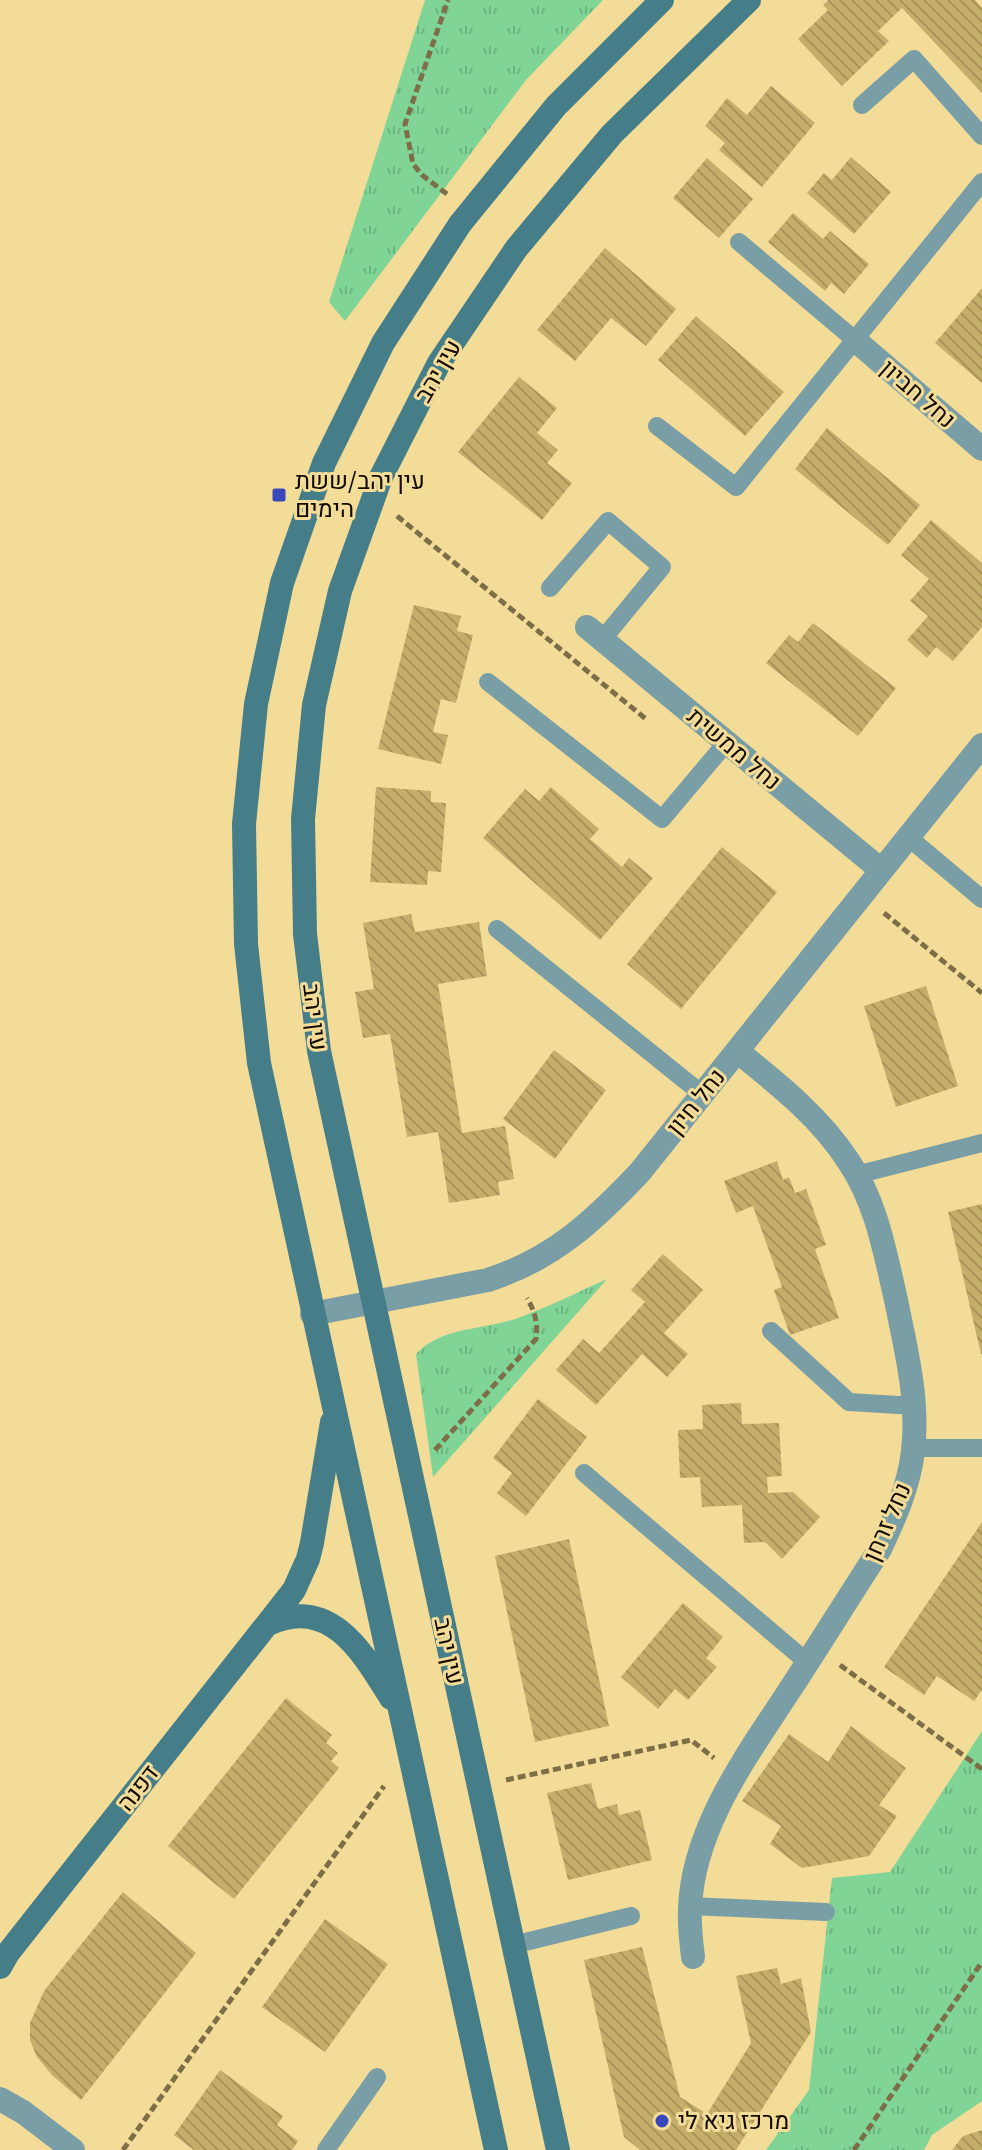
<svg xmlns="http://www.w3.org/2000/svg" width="982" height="2150" viewBox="0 0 982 2150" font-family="'IBM Plex Sans',Heebo,sans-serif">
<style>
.park{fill:url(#park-tufts)}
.building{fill:url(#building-back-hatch)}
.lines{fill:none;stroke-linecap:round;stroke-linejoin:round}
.path{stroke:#7e6e48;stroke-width:5;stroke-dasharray:8 4;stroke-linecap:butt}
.lane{stroke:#7a9ea5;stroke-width:18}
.street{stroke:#7a9ea5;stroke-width:24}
.secondary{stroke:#457e89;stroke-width:24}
.poi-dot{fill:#3847ba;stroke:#f3dc97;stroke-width:3}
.labels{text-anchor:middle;stroke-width:6;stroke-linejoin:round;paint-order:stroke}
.street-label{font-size:24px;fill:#130b00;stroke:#f3dc97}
.poi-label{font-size:24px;fill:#130b00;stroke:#f3dc97;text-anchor:start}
</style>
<defs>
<pattern id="park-tufts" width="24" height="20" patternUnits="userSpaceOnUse" patternTransform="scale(2)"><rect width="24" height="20" fill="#7fd496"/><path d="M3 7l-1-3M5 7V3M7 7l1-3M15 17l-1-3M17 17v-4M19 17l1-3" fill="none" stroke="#6db580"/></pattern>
<pattern id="building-back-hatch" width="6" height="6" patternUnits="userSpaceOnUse" patternTransform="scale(2)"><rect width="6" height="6" fill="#c5ae6a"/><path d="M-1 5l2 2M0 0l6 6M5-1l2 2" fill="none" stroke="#a8945a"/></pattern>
</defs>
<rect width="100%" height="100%" fill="#f3dc97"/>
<path class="park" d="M425,0h178l-77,80 -181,241 -16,-19z
M607,1279l-174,198 -17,-123c25,-27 66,-24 99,-35 31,-11 61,-26 92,-40z
M982,1731v370l-50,34 -8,15h-158l43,-60 23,-212 58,-6z"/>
<path class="building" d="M828,0h147l7,8v85l-80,-85 -24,23 11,10 -47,45 -44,-47 30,-29 -5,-5z
M771,86l44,37 -53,64 -43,-37 6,-7 -20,-17 22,-28 20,17z
M851,157l40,35 -37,42 -47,-41 17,-20 8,7z
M707,158l46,41 -34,39 -46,-40z
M793,213l30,26 7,-8 39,33 -25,30 -13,-11 -6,8 -57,-49z
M605,248l71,61 -30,37 -35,-28 -36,43 -38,-31z
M982,288v95l-47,-40z
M696,316l88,76 -39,44 -87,-76z
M519,377l38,31 -20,25 21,17 -11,13 25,20 -30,37 -84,-68z
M827,428l93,77 -32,40 -93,-76z
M931,520l51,43v64l-29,34 -17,-14 -9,11 -20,-18 21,-24 -18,-15 19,-22 -28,-24z
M414,605l47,11 -4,15 16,4 -17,68 -15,-4 -8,33 15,3 -7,29 -63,-15z
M813,623l83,65 -38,48 -92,-73 23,-28 9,7z
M376,787l55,4v11l15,1 -5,69 -13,-1 -1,14 -57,-3z
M551,787l48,42 -9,10 32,28 7,-9 24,20 -53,62 -117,-102 42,-49 14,12z
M722,847l55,45 -96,117 -54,-45z
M411,914l4,18 64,-10 8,54 -49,8 24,149 43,-7 9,53 -16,3 2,13 -51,8 -11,-71 -31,5 -17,-103 -27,4 -8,-46 19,-3 -11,-66z
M926,986l32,100 -62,21 -32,-101z
M554,1050l52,40 -51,69 -52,-40z
M777,1161l6,19 6,-3 6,16 11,-4 20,56 -11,4 24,69 -49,17 -16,-45 8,-3 -29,-81 -17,7 -12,-32z
M982,1204v150h-1l-33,-142z
M663,1254l40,36 -39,43 24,21 -21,23 -25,-23 -46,51 -40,-35 27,-31 16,14 46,-51 -14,-12z
M538,1399l49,38 -61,79 -29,-23 15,-20 -19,-15z
M741,1403l1,21 37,-1 3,53 -15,1 1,16 25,-1 27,25 -38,42 -17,-17 -21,1 -2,-38 -40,2 -2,-30 -20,1 -2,-48 25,-1 -1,-24z
M982,1522v168l-8,11 -37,-25 -13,19 -40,-28z
M569,1539l40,187 -74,16 -40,-186z
M683,1603l40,34 -17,21 11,9 -29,33 -13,-11 -17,20 -37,-32z
M286,1698l46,37 -6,8 12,10 -7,8 8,7 -105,131 -66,-53z
M851,1726l55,42 -27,37 18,11 -28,40 -67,12 -32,-24 11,-18 -39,-25 47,-67 39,28z
M591,1783l7,26 19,-5 2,11 21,-5 12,50 -84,20 -21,-87z
M123,1892l73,61 -115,147 -29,-25 -15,-18 -7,-17v-17l14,-32z
M325,1919l63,45 -63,88 -63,-45z
M642,1947l38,150 27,17 44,-71 -15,-67 41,-8 4,16 20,-6 10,54 -75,118h-96l-16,-13 -40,-177z
M220,2070l63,46 -6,9 21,16 -6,9h-98l-20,-15z
M982,2130v20h-30l11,-14z"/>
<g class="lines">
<path class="path" d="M447,194l-25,-19 -9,-11 -8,-40 43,-124
M397,516l249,203
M884,913l98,80
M435,1450l101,-111c2,-17 -1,-27 -9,-41
M840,1665l142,104
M506,1780l185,-40 23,18
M123,2150l261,-364
M854,2150l128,-188"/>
<path class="lane" d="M862,105l52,-46 68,77
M739,242l116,98
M657,426l79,61 246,-305
M550,588l58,-67 54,46 -60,73
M488,682l174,137 64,-76
M908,837l74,62
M497,929l205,165
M856,1175l126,-32
M771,1331l78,71 66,4
M913,1448h69
M584,1473l223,189
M690,1906l136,6
M513,1945l118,-29
M326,2150l51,-73"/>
<path class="street" d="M855,340l127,109
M587,627l294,243
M312,1314l176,-34c65,-21 106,-59 152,-108l342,-427
M693,1957c-2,-16 -4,-32 -3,-49 3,-81 58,-154 101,-220 30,-46 59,-93 89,-139 15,-32 29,-63 33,-98 6,-51 -7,-101 -17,-151 -11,-47 -19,-96 -47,-138 -29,-45 -71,-78 -112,-111
M0,2099l23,13 50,38"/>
<path class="secondary" d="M268,1624c63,-29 95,29 123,74
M0,1967l8,-14 286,-363 14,-31 4,-16 20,-121
M496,2150l-237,-1087 -13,-119 -2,-120 12,-120 26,-121 42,-120 59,-120 77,-119 96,-118 106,-106
M558,2150l-239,-1099 -14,-117 -2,-115 11,-114 26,-114 41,-114 58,-114 77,-114 96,-115 137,-134"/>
</g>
<g class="poi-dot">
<rect x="271" y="487" width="16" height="16" rx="4"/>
<circle cx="662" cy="2121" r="8"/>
</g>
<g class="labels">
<g class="street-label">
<text transform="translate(438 371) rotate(-60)" y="8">עין יהב</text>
<text transform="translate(918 394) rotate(41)" y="8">נחל חביון</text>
<text transform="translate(734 749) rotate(40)" y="8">נחל ממשית</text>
<text transform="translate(315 1017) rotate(83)" y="8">עין יהב</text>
<text transform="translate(696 1102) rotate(-51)" y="8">נחל חיון</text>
<text transform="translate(887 1522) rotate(-66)" y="8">נחל זרחן</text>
<text transform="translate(449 1651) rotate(78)" y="8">עין יהב</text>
<text transform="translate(138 1788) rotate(-52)" y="8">דפנה</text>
</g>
<g class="poi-label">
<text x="295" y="489">עין יהב/ששת<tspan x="295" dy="28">הימים</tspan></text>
<text x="678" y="2129">מרכז גיא לי</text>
</g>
</g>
</svg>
